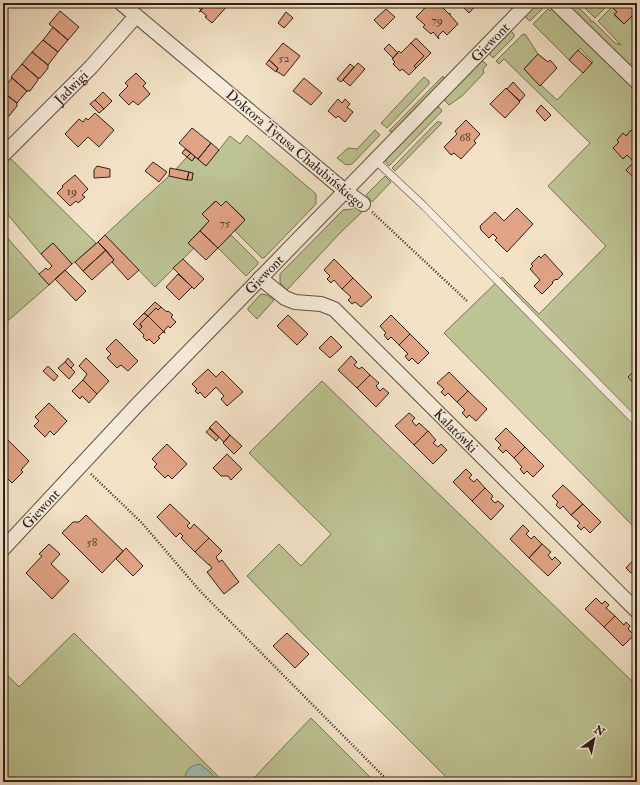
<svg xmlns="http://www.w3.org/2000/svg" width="640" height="785" viewBox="0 0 640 785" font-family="'IM FELL Double Pica',serif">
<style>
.green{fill:#bdc393;stroke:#767257}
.water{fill:#9bbeb3;stroke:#6f7f76}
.building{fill:#e0a385;stroke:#2e211b}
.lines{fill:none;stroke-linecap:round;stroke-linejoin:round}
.service-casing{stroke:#5f5146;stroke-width:8}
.minor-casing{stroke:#5f5146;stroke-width:16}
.path{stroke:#2e211b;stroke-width:2.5;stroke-dasharray:1 2;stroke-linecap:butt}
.service{stroke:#f7ecda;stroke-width:7}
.minor{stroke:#f7ecda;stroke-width:14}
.labels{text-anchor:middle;stroke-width:3;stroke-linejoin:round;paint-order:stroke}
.number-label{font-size:12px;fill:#5a4236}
.street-label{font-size:14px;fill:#2e211b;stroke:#f7ecda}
</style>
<rect width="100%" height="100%" fill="#f3e2c6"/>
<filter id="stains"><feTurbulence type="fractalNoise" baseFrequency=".005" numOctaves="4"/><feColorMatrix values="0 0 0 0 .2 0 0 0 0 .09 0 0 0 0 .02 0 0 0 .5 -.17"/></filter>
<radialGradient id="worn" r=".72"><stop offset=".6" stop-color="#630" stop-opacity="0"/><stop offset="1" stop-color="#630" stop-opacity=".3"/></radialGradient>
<path class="green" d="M540,3l7,1 -17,17 -4,-3v-4l9,-8z
M566,3h9v1l16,16 -1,1 1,1 2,-1 22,22 6,2 -23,-24 14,-14 5,5 -3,3 10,9 13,-13 -9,-8h9v54l-9,10z
M580,3h28l1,1 -14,14z
M553,8l84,83v45l-6,-6 -5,6 -3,-2 -6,6 2,2 4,17 4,-4 7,7 -8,8 6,6 3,-2 2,2v354l-193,-197 58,-56 37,37 67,-68 -58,-60 42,-43 -86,-84 -5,5 -3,-3 26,-26 3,-1 13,20 -14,15 33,31 36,-38 -13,-14 -11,12 -36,-36 15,-15 2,2z
M511,31l3,3v3l-21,21 -3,-3v-4z
M481,61l3,1 3,3 -4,4 1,4 -22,23 -13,9 -4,-4v-3z
M443,76l1,3 -51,53 -4,-1z
M424,77l5,4v3l-42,44 -6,-5z
M436,107h3l3,4 -53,55 -3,-4v-3z
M437,122h3l2,1 -47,48 -3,-3z
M375,130l5,5 -28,29 -6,1 -9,-7 11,-10 9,1z
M247,135l69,59v10l-52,54h-2l-27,-27 10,-12 -19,-18 -5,5 -6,-5 -13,13 7,7 -20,21 5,6 -39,39 -50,-52 64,-59 23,4 1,-7 -17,-4 11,-12 5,4 3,-4 11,9 24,-30 10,8z
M3,151l93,92 -21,19 -3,2 -19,-21 -12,11 -38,-45z
M385,176l6,6 -19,20 -6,-7z
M356,206l7,5 -23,22 -53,57 -7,-7v-9l63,-64 9,-1z
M3,233l46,52 -46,40z
M231,235l27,27v2l-12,12 -28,-28z
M261,294l6,1 7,5 -17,19 -9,-9v-2z
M322,381l315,305v96h-186l-142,-142 -62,-64 32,-32 22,22 30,-32 -82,-81z
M74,633l150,149h-221v-111l16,16z
M311,718l64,64h-125z"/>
<path class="water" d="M200,764l12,10 3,8h-29c-3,-10 4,-17 14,-18z"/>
<path class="building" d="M189,3h18l-6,7 -7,-7 -2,2z
M207,3h21l1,1 -17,19 -7,-6 2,-1 -6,-5 -2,1z
M430,3h10l4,4 -1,1 6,6 1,-1v2l8,9 -11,11 -4,-4 -5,5 1,3 -6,-7 -2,2 -8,-7 2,-2 -9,-8z
M459,3h19l-9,10z
M608,3h20l9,8 -13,13 -10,-10 3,-2z
M386,9l9,8 -12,12 -9,-9z
M60,11l19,16 -11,13 -19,-16z
M286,12l7,6 -9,10 -6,-5z
M53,27l15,13 -10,12 -15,-12z
M416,38l15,15 -15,15 -2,-2 10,-10 -13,-13z
M43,40l15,12 -10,13 -16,-13z
M283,43l17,13 -16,20 -8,-5 2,-3 -9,-8z
M411,43l13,13 -10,10 2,2 -7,7 -7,-6 -2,2 -7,-7 2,-2 -3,-3 7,-8 2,2z
M389,44l9,9 -5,5 -9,-9z
M578,50l14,13 -9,10 -14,-13z
M32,52l16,13v3l-8,10h-2l-16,-14z
M538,54l10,8 2,-2 7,8 -17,18 -16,-17z
M269,60l9,8 -2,4 -10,-8z
M358,63l7,6 -15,17 -7,-6z
M22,64l16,14v2l-8,11h-3l-16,-14z
M350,64l4,3 -13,15 -4,-3z
M136,73l10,10 -3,3 7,8 -12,11 -5,-4 -4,4 -10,-10 9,-9 -3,-3z
M12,78l15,13 -10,12 -14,-11v-3z
M304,78l18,15 -11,12 -18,-14z
M513,82l12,13 -5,6 -13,-12z
M506,88l14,14 -15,16 -15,-14z
M3,92l14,11v3l-8,10h-2l-4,-3z
M103,92l9,9 -8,8 -9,-9z
M338,99l4,4 3,-4 5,5 -3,3 6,5 -8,10 -7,-6 -2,2 -8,-7z
M95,100l9,9 -5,4 -9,-9z
M541,105l10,10 -6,6 -9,-10z
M95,113l19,17 -15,17 -11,-10 -10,10 -13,-13 14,-15 4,3 3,-4 2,2z
M466,120l14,14 -6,7 2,2 -15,16 -7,-6 -3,2 -7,-8 13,-13 -2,-3z
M192,128l19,15 -13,16 -19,-16z
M631,130l6,6v40l-2,-2 -3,2 -6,-6 8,-8 -7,-7 -4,4 -10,-11 6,-6 -2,-2 6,-7 3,3z
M211,143l8,7 -13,16 -8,-7z
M185,149l6,4 -4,4 -5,-4z
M191,153l4,4 -3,4 -5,-4z
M153,162l14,10 -8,10 -14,-11z
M97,166l13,3v8l-16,1v-8z
M170,168l19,4 -2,8 -18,-4z
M189,172l4,1 -1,7h-5z
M75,175l13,14 -6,6 3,2 -7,6 -2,-2 -6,5 -13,-13 6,-6 -1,-1z
M216,201l5,5 5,-5 19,19 -27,28 -18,-17 9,-10 -7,-7z
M517,208l16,16 -26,28 -12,-12 2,-2 -4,-4 -4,4 -8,-8 -1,-4 15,-14 9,9z
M200,231l18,17 -12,12 -18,-17z
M105,235l34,35 -11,10 -16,-18 2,-2 -16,-18z
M98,242l8,8 -23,21 -8,-9z
M53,243l19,21 -23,21 -10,-11 7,-6 2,2 4,-4 -11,-12z
M106,250l8,10 -22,20 -9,-9z
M545,254l18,20 -6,6 -1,-1 -4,3 1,1 -11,11 -8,-8 6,-6 -10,-11 3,-3 -2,-2 8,-8 2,2z
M183,259l21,20 -10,10 -21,-21z
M334,259l19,19 -11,11 -8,-9 -3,3 -4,-4 3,-3 -6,-6z
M65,270l21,21 -10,10 -21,-22z
M178,274l14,13 -13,13 -13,-13z
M353,278l19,19 -11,10 -6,-5 -3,2 -4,-4 3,-3 -9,-8z
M155,302l6,5 -3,3 -2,-2 -8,8 -4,-3z
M161,307l6,5 1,-1 5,4 -2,2 5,5 -6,6 -2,-2 -4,5 1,2 -17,-17 8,-8 2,2z
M144,313l4,3 -8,8 2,3 -3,3 -6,-6z
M288,315l20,19 -11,11 -20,-19z
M391,315l19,19 -11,11 -8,-8 -3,3 -4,-5 2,-2 -6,-7z
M148,316l17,17 -2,-1 -5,5 2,1 -6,6 -5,-5 -2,2 -4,-4 1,-2 -5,-5 3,-3 -2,-3z
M410,334l19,19 -11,11 -6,-6 -3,3 -4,-5 3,-2 -9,-9z
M331,336l11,11 -12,11 -11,-10z
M116,339l22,22 -10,10 -7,-6 -4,3 -10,-10 4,-4 -5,-5z
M351,356l6,6 -3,3 5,4 3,-2 8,8 -13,13 -19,-18z
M68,358l6,7 -3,3 -6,-6z
M86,358l23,23 -12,13 -14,-14 4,-6 -8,-8z
M65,362l10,10 -6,7 -11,-11z
M48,366l10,10 -4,5 -11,-10z
M637,368v19l-9,-10z
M208,369l8,8 6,-6 21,21 -16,14 -6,-7 3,-3 -8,-9 -11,11 -5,-6 -2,2 -3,-3 2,-2 -5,-5z
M449,372l19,19 -11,11 -9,-9 -3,3 -4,-4 3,-3 -7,-6z
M370,375l9,8 -3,3 4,5 3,-3 6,5 -13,14 -19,-19z
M83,380l14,14 -8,9 -7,-7 -2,3 -8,-8z
M468,391l19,18 -11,12 -7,-6 -2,3 -5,-5 3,-3 -8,-8z
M49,403l18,18 -13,14 -4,-4 -5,6 -11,-11 5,-5 -4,-4z
M409,413l6,5 -3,3 4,5 3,-3 9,8 -14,14 -19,-19z
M216,421l14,14 -6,7 -15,-14z
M210,428l9,9 -3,4 -10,-9z
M506,428l19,19 -11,11 -8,-8 -3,3 -5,-5 3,-3 -6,-6z
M428,431l8,9 -3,3 5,4 3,-3 6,6 -14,14 -19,-19z
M230,435l12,11 -8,8 -11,-11z
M3,436h1l25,25 -8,9 2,2 -11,11 -9,-9z
M167,444l20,20 -15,15 -4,-4 -3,3 -11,-11 3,-3 -5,-5z
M525,447l19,19 -11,11 -6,-6 -3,3 -4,-5 2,-2 -8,-9z
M227,454l15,15 -11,11 -3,-4h-7l-8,-8z
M466,469l6,6 -3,3 5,4 3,-3 8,9 -13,13 -19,-19z
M563,485l20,19 -12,11 -8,-9 -3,3 -4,-4 2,-3 -6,-6z
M485,488l8,8 -2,3 4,4 3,-2 6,5 -13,14 -19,-19z
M170,504l20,19 -3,3 3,3 4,-5 15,14 -14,14 -14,-14 2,-2 -3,-3 -4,4 -19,-20z
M583,504l18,18 -11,11 -6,-6 -3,3 -4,-4 3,-3 -9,-8z
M86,515l37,36 -21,22 -40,-40 11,-11h6z
M523,525l6,6 -3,3 5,5 3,-3 8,8 -13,14 -19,-19z
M209,538l13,13 -6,6 3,5 3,-2 17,22 -15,12 -17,-22 5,-4 -3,-4v1l-14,-13z
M49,544l11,10 -9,10 18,17 -17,18 -26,-26 16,-17 -3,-2z
M542,544l9,8 -3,3 4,5 3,-3 6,6 -13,13 -19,-18z
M126,548l17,18 -10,10 -17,-17z
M637,556v18l-3,-3 -3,2 -5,-5z
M596,598l6,6 3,-3 4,4 -3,3 9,8 -11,11 -19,-18z
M615,616l9,9 2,-3 4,4 -2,3 6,6 -11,11 -19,-19z
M287,633l22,21 -14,14 -22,-22z"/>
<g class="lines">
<defs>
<path id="service" d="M375,160l49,46 213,217"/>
<g id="minor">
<path d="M121,3l224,188 18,13"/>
<path d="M556,3l81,79"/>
<path id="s1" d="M3,155l88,-88 45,-51"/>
<path id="s2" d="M260,278l25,20 10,4 26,2 13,5 303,302"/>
<path id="s3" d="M3,549l135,-145 390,-401"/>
</g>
</defs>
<use href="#service" class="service-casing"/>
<use href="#minor" class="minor-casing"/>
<path class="path" d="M372,212l95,89
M91,474l51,49 58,68 189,191"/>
<use href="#service" class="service"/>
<use href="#minor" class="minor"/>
</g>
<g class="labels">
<g class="number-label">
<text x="437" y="24">79</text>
<text x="284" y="62">52</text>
<text x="465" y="141">68</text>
<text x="72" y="195">19</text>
<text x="225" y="227">75</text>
<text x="92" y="546">58</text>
</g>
<g class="street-label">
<text dy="5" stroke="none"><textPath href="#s3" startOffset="703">Giewont</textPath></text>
<text dy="5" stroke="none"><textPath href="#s1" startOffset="96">Jadwigi</textPath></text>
<text transform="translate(296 149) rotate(40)" y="5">Doktora Tytusa Chałubińskiego</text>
<text dy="5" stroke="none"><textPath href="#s3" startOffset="379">Giewont</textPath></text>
<text dy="5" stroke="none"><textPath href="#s2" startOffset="255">Kalatówki</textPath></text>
<text dy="5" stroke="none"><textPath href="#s3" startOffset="55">Giewont</textPath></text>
</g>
</g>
<rect width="640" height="785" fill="none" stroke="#f3e2c6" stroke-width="16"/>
<rect x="4" y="4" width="632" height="777" fill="none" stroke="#2e211b" stroke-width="2"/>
<rect x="8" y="8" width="624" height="769" fill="none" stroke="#2e211b"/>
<g transform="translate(594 739) rotate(33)" stroke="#f7ecda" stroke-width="3" paint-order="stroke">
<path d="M0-3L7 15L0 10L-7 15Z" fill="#2e211b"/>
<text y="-6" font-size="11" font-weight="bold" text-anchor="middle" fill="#2e211b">N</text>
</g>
<rect width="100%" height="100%" filter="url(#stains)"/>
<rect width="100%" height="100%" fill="url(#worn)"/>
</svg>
